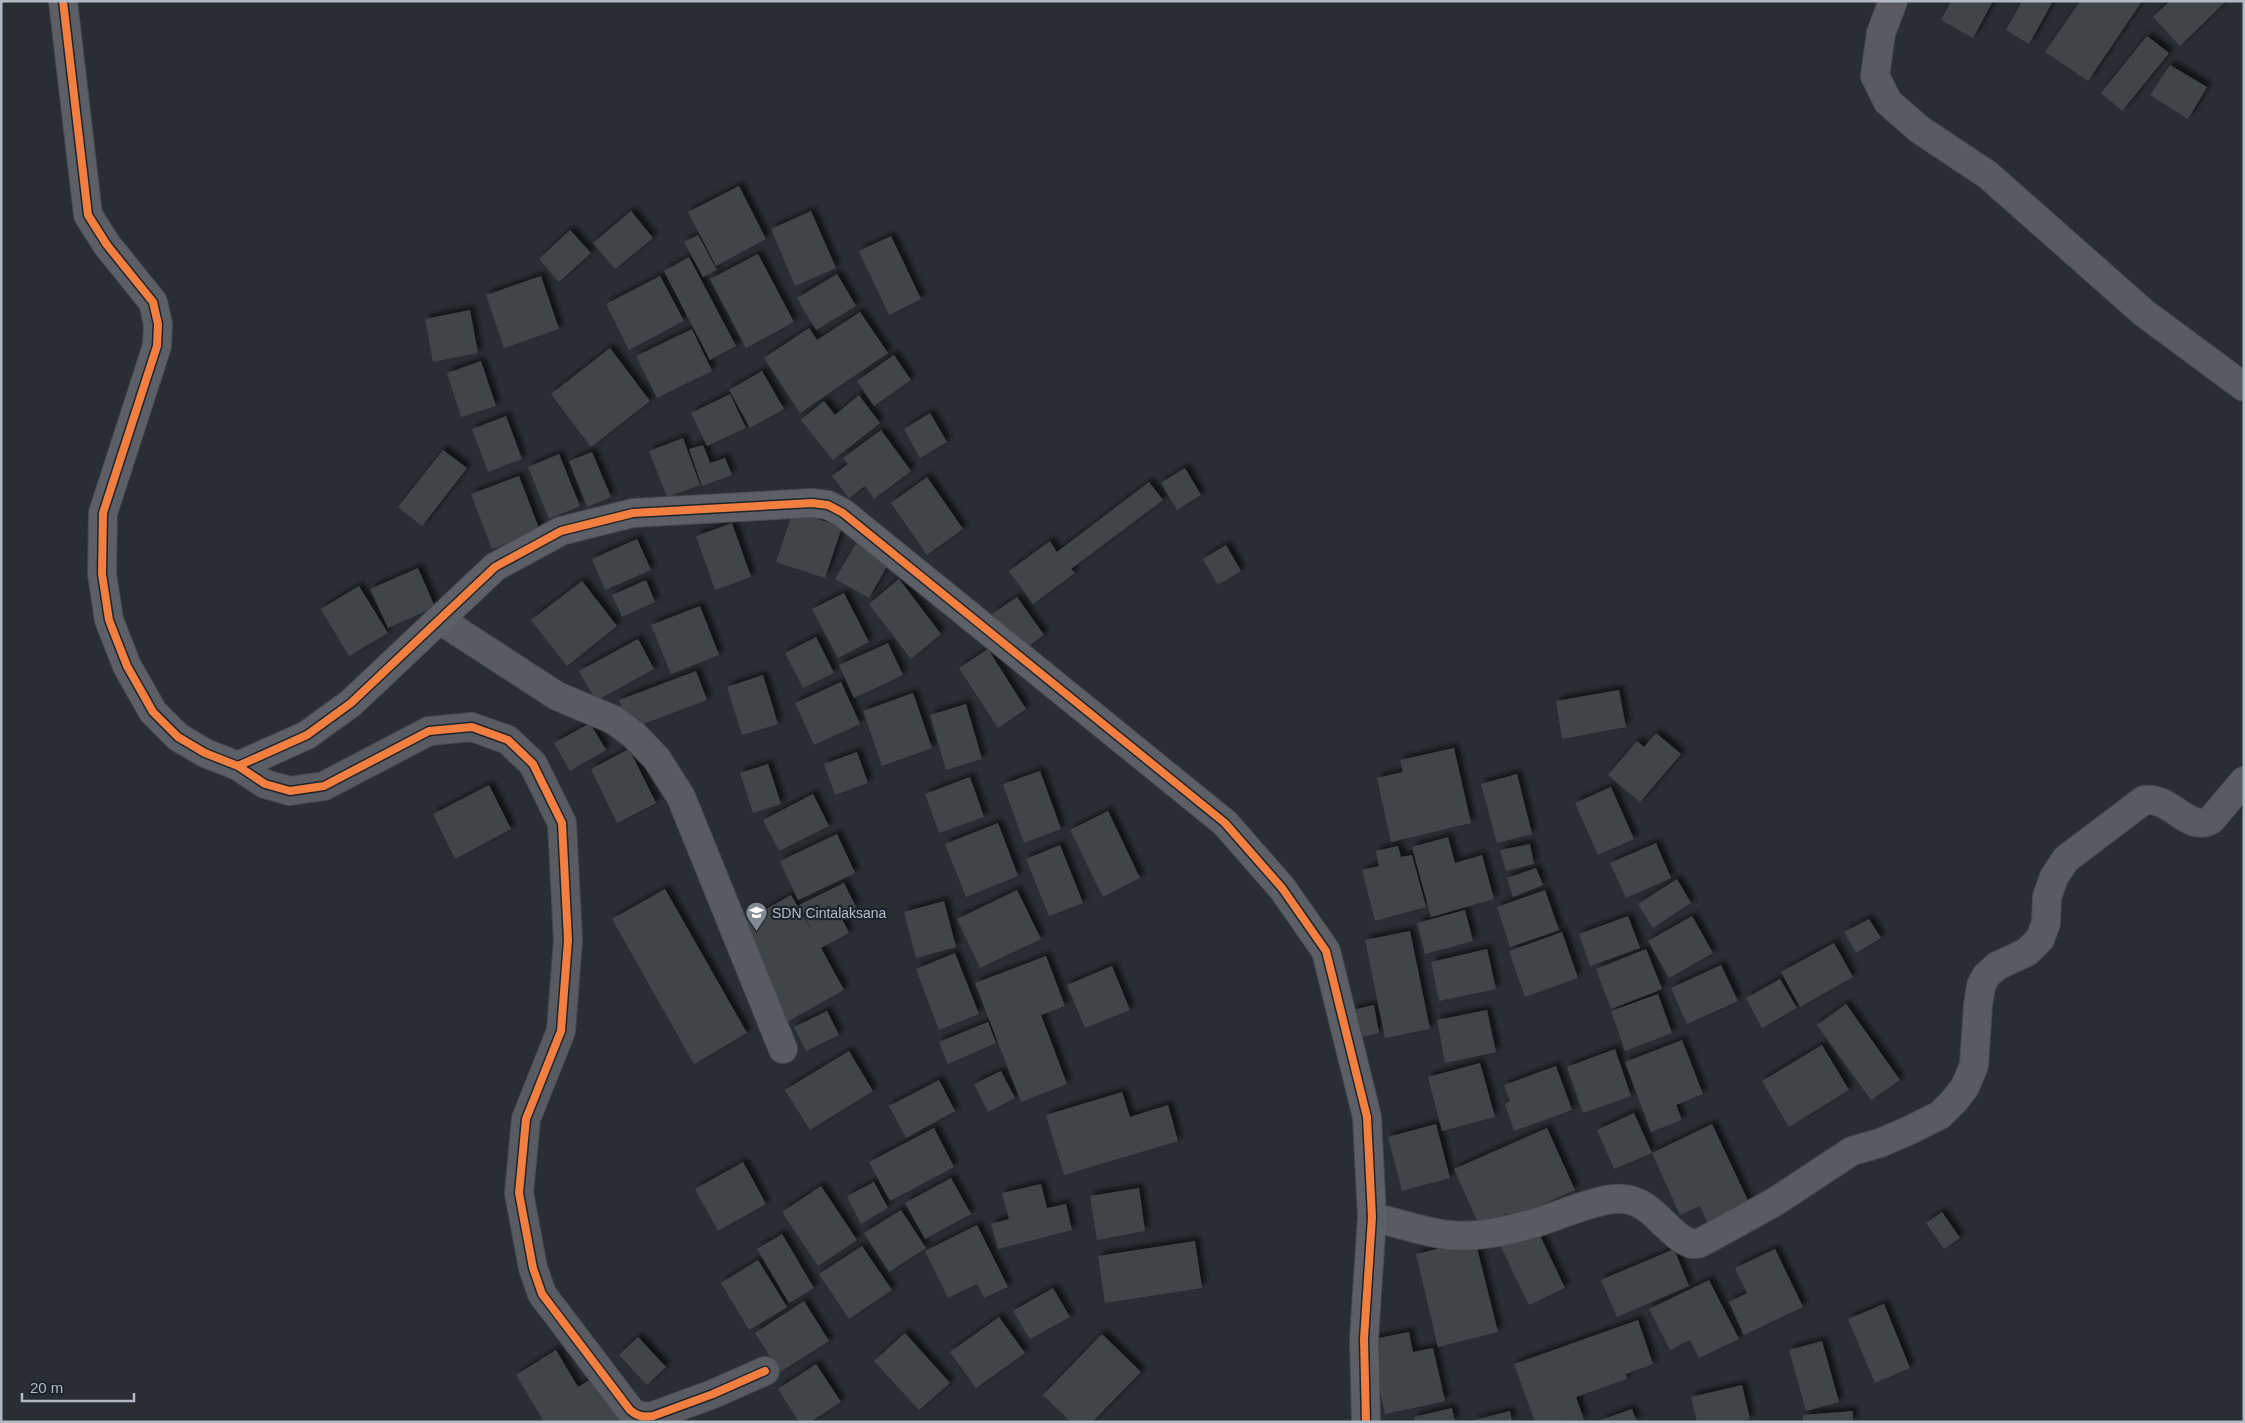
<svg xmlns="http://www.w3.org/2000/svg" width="2245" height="1423" viewBox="0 0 2245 1423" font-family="Arial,sans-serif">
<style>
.building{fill:#40454a;filter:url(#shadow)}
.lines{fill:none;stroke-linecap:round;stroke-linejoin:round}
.street-casing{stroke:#464a4f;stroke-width:30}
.secondary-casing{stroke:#464a4f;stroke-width:30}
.street{stroke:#585c62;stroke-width:28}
.secondary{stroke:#5c6066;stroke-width:28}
.cycleway-casing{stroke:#1c242e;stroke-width:11}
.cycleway{stroke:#f27e40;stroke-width:8}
.labels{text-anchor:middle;stroke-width:4.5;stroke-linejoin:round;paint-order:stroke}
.poi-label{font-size:14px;fill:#b2bac5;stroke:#1c242e;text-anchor:start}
</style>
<defs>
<filter id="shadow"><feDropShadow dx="4.5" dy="-4.5" stdDeviation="2.5" flood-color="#0009"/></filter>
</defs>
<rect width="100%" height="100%" fill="#282e34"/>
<path class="building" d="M1951,1h42l-20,37 -32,-18z
M2022,1h31l-24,43 -23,-14z
M2080,1h62l-54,80 -43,-29z
M2170,1h56l-46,45 -27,-29z
M2147,36l22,17 -47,58 -21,-18z
M2170,65l37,22 -19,32 -38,-24z
M739,186l27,53 -50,27 -28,-54z
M631,211l22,27 -38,31 -22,-26z
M811,211l25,57 -41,18 -24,-57z
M570,230l21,23 -32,29 -20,-23z
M698,235l19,35 -14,7 -19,-35z
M891,236l30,63 -32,16 -30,-64z
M758,254l36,68 -48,26 -36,-69z
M689,257l47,89 -26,14 -46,-89z
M837,274l19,32 -40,24 -19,-32z
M541,276l18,53 -55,19 -18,-53z
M660,276l24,45 -55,29 -23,-46z
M470,310l8,43 -45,9 -8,-43z
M860,312l28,41 -88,60 -36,-55 45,-30 8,12z
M692,329l20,42 -55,27 -21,-42z
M610,348l40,53 -59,46 -40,-53z
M894,355l17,25 -37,26 -17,-25z
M481,361l15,45 -35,11 -14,-44z
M762,371l22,38 -34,19 -21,-38z
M730,394l16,34 -39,18 -16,-33z
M859,395l21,28 -47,37 -32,-40 23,-19 11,14z
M930,413l17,29 -27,16 -16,-29z
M506,416l16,43 -34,13 -16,-43z
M881,430l30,41 -37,28 -9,-13 -16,12 -17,-22 16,-12 -5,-6z
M683,438l17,47 -33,12 -18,-46z
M703,445l7,18 15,-5 7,17 -30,11 -13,-37z
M443,450l24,18 -45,58 -24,-19z
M592,452l19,45 -24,10 -18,-46z
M559,454l21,52 -31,13 -21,-52z
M1185,468l16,27 -24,15 -16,-27z
M519,476l21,55 -48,18 -21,-55z
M927,477l36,52 -36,26 -36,-52z
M1149,482l14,18 -92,69 4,4 -42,31 -24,-33 41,-30 7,11z
M793,511l49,16 -17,51 -49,-16z
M732,523l19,54 -36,13 -19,-54z
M637,539l14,31 -46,20 -13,-31z
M858,540l33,19 -22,39 -34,-19z
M1226,545l15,26 -23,14 -15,-26z
M418,568l17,39 -47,21 -18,-39z
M899,579l42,55 -30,25 -42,-55z
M646,580l9,22 -33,15 -10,-22z
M582,581l35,45 -50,40 -36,-46z
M359,586l29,47 -39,23 -28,-47z
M844,593l25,49 -31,16 -26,-49z
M1017,597l27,38 -25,18 -27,-39z
M700,606l19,49 -48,19 -20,-49z
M816,637l18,36 -31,15 -18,-35z
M638,639l16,30 -58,32 -17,-30z
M888,643l15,32 -49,23 -15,-33z
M988,649l38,60 -28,19 -39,-60z
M696,671l11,29 -77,29 -11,-29z
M763,675l15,49 -36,11 -15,-48z
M841,682l19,42 -46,21 -19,-42z
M1619,690l7,37 -64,12 -6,-38z
M913,693l19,55 -50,18 -19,-55z
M966,704l16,55 -36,11 -16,-55z
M590,723l16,27 -36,21 -16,-28z
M1656,733l25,21 -41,48 -32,-27 29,-34 7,6z
M1454,748l17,75 -80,19 -14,-64 26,-6 -3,-12z
M629,749l27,54 -39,20 -26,-54z
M857,752l11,31 -33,12 -11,-31z
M768,764l13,40 -28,9 -13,-40z
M1040,771l21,58 -37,14 -21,-59z
M1517,774l15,60 -35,9 -16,-59z
M970,777l14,40 -45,16 -14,-39z
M489,785l22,44 -56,30 -22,-45z
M1611,787l23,52 -36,16 -23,-52z
M813,794l16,32 -50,25 -16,-31z
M1108,811l32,67 -37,19 -33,-67z
M998,823l20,53 -52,21 -21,-53z
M837,834l18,39 -57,27 -18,-39z
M1448,837l7,26 27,-8 12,44 -63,18 -19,-70z
M1656,843l15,35 -45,20 -16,-35z
M1530,844l4,20 -28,7 -6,-21z
M1060,845l23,58 -34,13 -23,-57z
M1398,846l3,11 11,-2 14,52 -51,14 -13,-51 17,-4 -3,-15z
M1536,868l7,17 -30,12 -6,-19z
M1677,879l14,24 -38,25 -15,-24z
M844,883l12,24 -16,8 9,18 -28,15 23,42 -57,32 -53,-95 57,-32 22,38 -14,-28z
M665,889l82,144 -53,31 -82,-145z
M1017,890l24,49 -61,29 -23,-49z
M1545,890l14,40 -49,17 -13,-40z
M944,901l12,46 -40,11 -12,-46z
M1465,910l8,31 -48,13 -8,-31z
M1628,916l12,32 -50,18 -11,-32z
M1692,916l21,37 -44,25 -21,-37z
M1869,919l12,19 -25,15 -12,-21z
M1410,931l20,98 -45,9 -20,-98z
M1562,932l16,46 -53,19 -16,-46z
M1834,943l19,34 -53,30 -19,-35z
M1487,949l9,40 -57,12 -8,-39z
M1646,949l16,40 -51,20 -15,-40z
M955,953l24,61 -40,16 -23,-61z
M1046,956l19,50 -24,9 26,69 -46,18 -46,-119z
M1721,965l17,36 -51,23 -16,-36z
M1112,966l18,44 -45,18 -18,-43z
M1780,979l17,29 -35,20 -16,-30z
M1658,994l14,39 -47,18 -14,-40z
M1846,1004l54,76 -29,20 -54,-75z
M1374,1005l5,28 -22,5 -5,-28z
M1487,1010l9,42 -51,11 -8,-43z
M827,1011l12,24 -33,16 -12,-24z
M988,1022l8,21 -48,21 -9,-22z
M1682,1040l21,54 -27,11 6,15 -31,12 -26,-70z
M1822,1045l27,45 -60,37 -27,-46z
M1615,1049l16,47 -48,17 -16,-46z
M849,1051l24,40 -63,39 -25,-40z
M1480,1063l15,54 -53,14 -14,-54z
M1556,1066l16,44 -58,21 -9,-27 5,-3 -6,-16z
M1001,1071l14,27 -27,14 -14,-28z
M939,1080l16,31 -49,27 -17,-32z
M1122,1092l8,25 38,-12 10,36 -114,34 -18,-60z
M1634,1113l18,40 -38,16 -17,-39z
M1436,1124l14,54 -48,13 -14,-54z
M1712,1124l38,81 -42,19 -8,-18 -20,9 -28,-62z
M934,1128l20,39 -64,34 -21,-39z
M1547,1128l28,62 -65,29 -2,-6 -29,12 -25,-56z
M743,1162l23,42 -48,27 -23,-42z
M951,1178l20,36 -46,25 -20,-36z
M874,1182l14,26 -27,16 -14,-28z
M1041,1184l6,24 19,-4 6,26 -74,19 -7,-25 18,-5 -7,-26z
M821,1186l36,54 -39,26 -36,-54z
M1139,1188l6,43 -48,9 -7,-44z
M901,1210l25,38 -37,24 -25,-39z
M1942,1212l18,26 -16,11 -18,-26z
M1534,1223l31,65 -36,17 -31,-64z
M977,1225l31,62 -24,11 -7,-14 -29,14 -23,-47z
M782,1234l32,54 -25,15 -32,-54z
M1475,1240l23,92 -60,15 -22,-93z
M1195,1241l7,47 -97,15 -7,-47z
M862,1246l30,44 -43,29 -30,-45z
M1674,1249l15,37 -72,31 -16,-37z
M1775,1249l28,58 -59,28 -15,-33 18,-9 -12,-25z
M758,1260l29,47 -38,23 -28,-47z
M1709,1280l30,59 -40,19 -9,-18 -20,10 -21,-41z
M1053,1288l17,29 -40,22 -17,-28z
M804,1301l25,40 -49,31 -25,-39z
M1884,1304l26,64 -35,15 -27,-64z
M999,1317l26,36 -49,35 -26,-36z
M1638,1320l15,44 -27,10 1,5 -51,18 8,23 -49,2 -21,-58z
M1409,1332l4,20 20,-4 12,53 -60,13 -16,-74z
M905,1333l45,50 -31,27 -45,-49z
M1102,1334l39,38 -49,50h-21l-28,-27z
M638,1337l28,30 -19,18 -28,-30z
M1822,1341l17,61 -33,9 -17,-61z
M556,1350l22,37 21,-13 26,48h-81l-28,-47z
M816,1364l25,38 -31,20h-11l-21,-33z
M1742,1385l8,34 -12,3h-41l-6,-25z
M1452,1408l3,14h-40l-1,-5z
M1632,1409l5,13h-39v-1z
M1510,1411l2,11h-41v-1z
M1853,1411v11h-50v-7z"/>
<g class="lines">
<defs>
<path id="street" d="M1893,1l-12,32 -6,43 13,26 31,27 69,46 156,138 100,74
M440,620l117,76 57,24 20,15 23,24 24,38 102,252
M238,766l27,18 25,7 34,-5 105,-55 43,-4 36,13 25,24 29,59 6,117 -7,91 -35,88 -7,74 14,75 9,26 88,116c8,7 13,7 23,6l60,-22 52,-23
M1372,1217c23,5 54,16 77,18 28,3 56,-4 83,-11 24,-7 67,-27 91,-25 28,2 41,30 62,42l7,3 8,-1 73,-40 79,-52 28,-8 30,-13 30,-15 14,-14 11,-14 9,-22 4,-60 3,-19 5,-10 11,-10 30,-14 13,-13 6,-16 1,-26 7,-20 12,-18 78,-59c27,-4 44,33 67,20l33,-39"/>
<path id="secondary" d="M63,1l25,214 19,30 46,57 5,22 -1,22 -54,167 -1,61 7,46 18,46 26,46 25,25 27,16 33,13 69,-31 44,-32 144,-136 66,-36 72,-18 179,-10 16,2 15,8 382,310 57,65 44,63 41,166 5,100 -8,122 2,83"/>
</defs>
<use href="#street" class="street-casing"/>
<use href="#secondary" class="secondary-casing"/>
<use href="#street" class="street"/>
<use href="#secondary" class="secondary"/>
<defs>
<path id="cycleway" d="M63,1l25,214 19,30 46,57 5,22 -1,22 -54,167 -1,61 7,46 18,46 26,46 25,25 27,16 33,13 69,-31 44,-32 144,-136 66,-36 72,-18 179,-10 16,2 15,8 382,310 57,65 44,63 41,166 5,100 -8,122 2,83
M238,766l27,18 25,7 34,-5 105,-55 43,-4 36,13 25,24 29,59 6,117 -7,91 -35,88 -7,74 14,75 9,26 88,116c8,7 13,7 23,6l60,-22 52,-23"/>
</defs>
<use href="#cycleway" class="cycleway-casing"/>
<use href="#cycleway" class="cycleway"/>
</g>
<defs>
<symbol id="school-pin" viewBox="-11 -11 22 30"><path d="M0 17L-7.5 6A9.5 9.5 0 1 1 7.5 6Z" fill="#828992" stroke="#1c242e"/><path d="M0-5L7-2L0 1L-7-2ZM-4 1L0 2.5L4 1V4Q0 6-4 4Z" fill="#fff"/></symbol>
</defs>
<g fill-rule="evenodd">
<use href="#school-pin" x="744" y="900" width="25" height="34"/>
</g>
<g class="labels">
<g class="poi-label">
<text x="772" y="918">SDN Cintalaksana</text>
</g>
</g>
<rect width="2245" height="1423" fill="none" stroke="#b2bac5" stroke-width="5"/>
<path d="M22 1393v8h112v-8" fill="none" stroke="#b2bac5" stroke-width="2.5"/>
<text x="30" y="1393" font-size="15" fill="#b2bac5" stroke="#1c242e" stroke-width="4" paint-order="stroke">20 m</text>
</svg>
